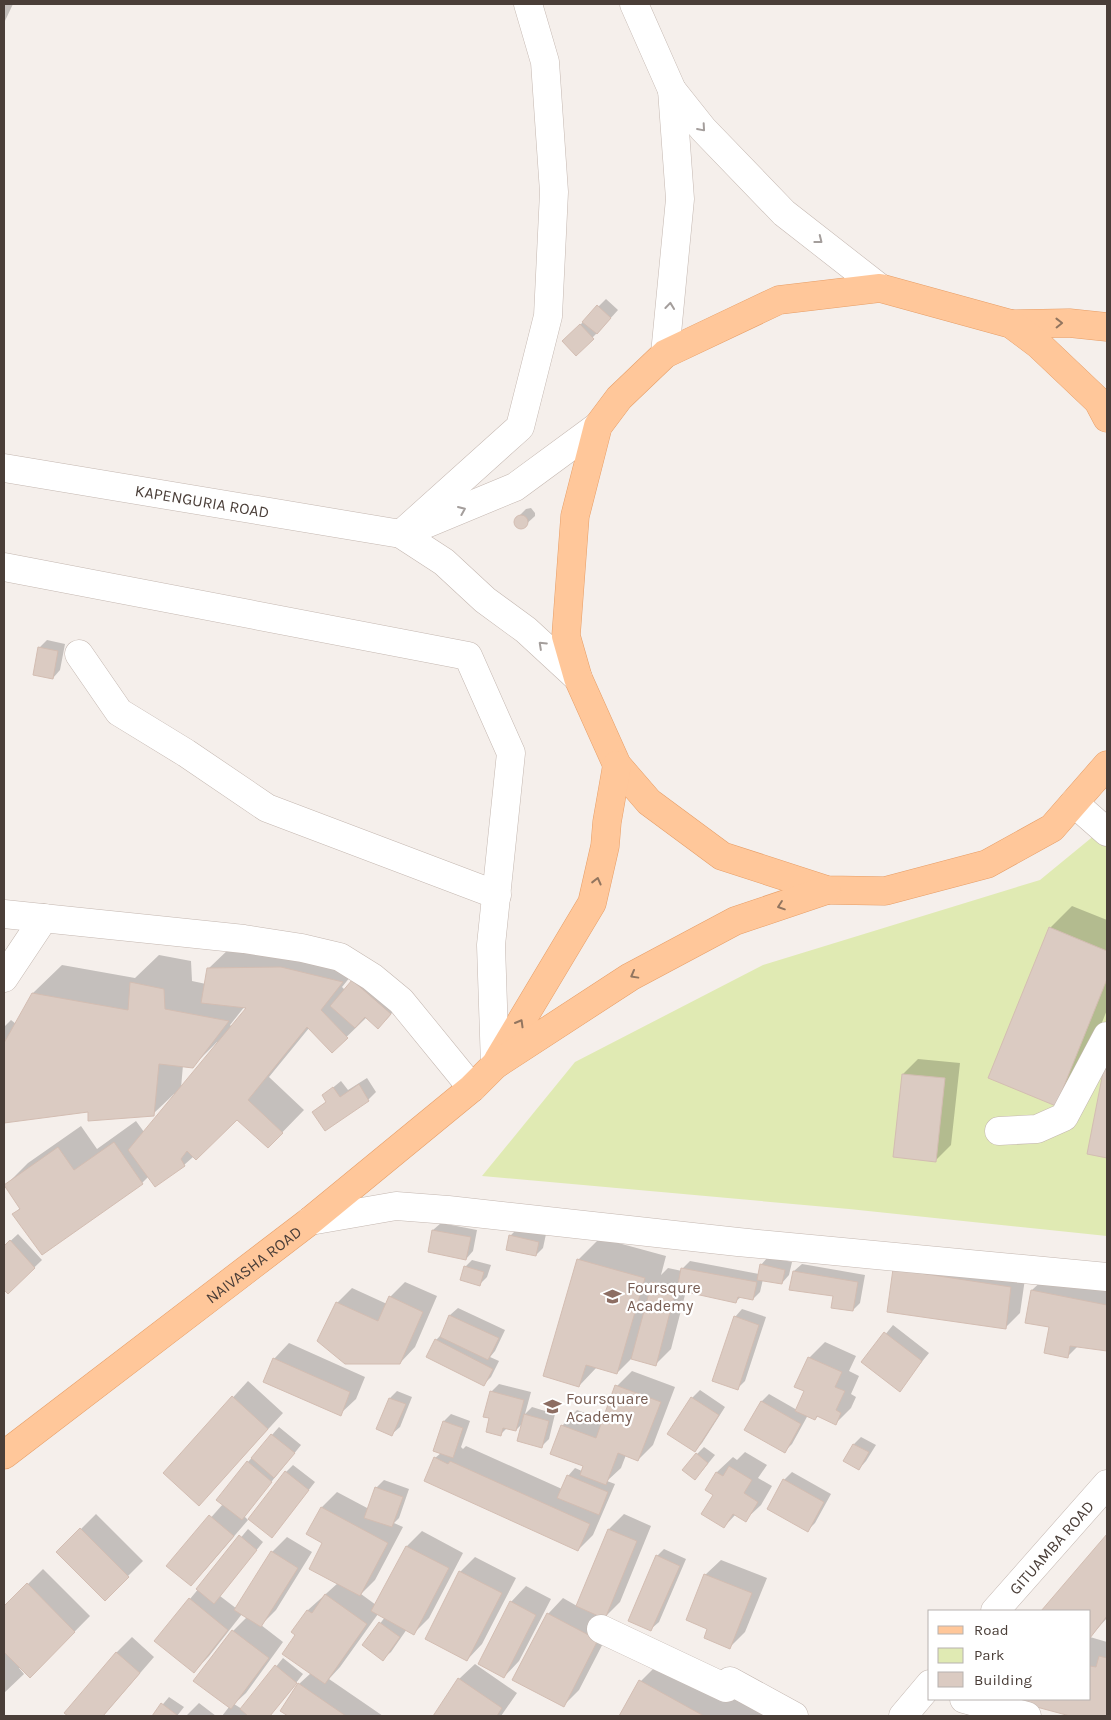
<svg xmlns="http://www.w3.org/2000/svg" width="1111" height="1720" viewBox="0 0 1111 1720" font-family="Karla,sans-serif">
<style>
.green{fill:#e0eab3}
.shadow{fill:#0003;fill-rule:evenodd}
.building{fill:#dbcbc2;stroke:#d3bdb2}
.lines{fill:none;stroke-linecap:round;stroke-linejoin:round}
.minor-casing{stroke:#c4b7b0;stroke-width:29}
.major-casing{stroke:#e79e67;stroke-width:29}
.minor{stroke:#fff;stroke-width:28}
.major{stroke:#ffc79a;stroke-width:28}
.oneway{stroke:#a49e9c}
.oneway2{stroke:#92755f}
.labels{text-anchor:middle;stroke-width:4.5;stroke-linejoin:round;paint-order:stroke}
.street-label{font-size:16px;fill:#4a3e38;stroke:#fff}
.education-label{font-size:16px;fill:#785e54;stroke:#fff;text-anchor:start}
</style>
<rect width="100%" height="100%" fill="#f5efeb"/>
<path class="green" d="M1107,825v411l-258,-27 -367,-33 93,-114 188,-97 277,-85z"/>
<path class="shadow" d="M4,4h9l-9,19z
M606,299l12,11 -18,20 -24,24 -12,-13z
M531,508l4,5v3l-13,12 -6,-3 -1,-6 3,-2 8,-8z
M47,640l18,4 -5,26 -7,8 -14,-30z
M1072,906l35,14v90l-29,72 -22,22 -6,-176z
M231,947l133,13 -22,27 3,3 8,-9 45,25 -12,14 -19,-3 -35,34 -23,-23 -40,49 35,33 -36,37 -31,-29 -53,47 -35,11 -7,7 -128,31 7,-7 -15,-22 22,-22 53,-37 16,23 39,-28 8,11 31,-37 -1,-1 -21,20 -64,-3 -85,11v-95l7,-7 5,4 17,-31 29,-28 73,13 24,-23 32,6 1,20 14,3 2,-15zM245,1006l4,1 -17,20 -2,-2zM217,1042l1,1 -37,45 2,-23 9,2z
M918,1059l42,4 -9,82 -16,16 -32,-87z
M1107,1061v96l-19,-4z
M367,1078l9,14 -8,8 -43,29 -12,-17 14,-11 -3,-6 17,-14 7,9z
M441,1223l36,7 -4,21 -7,8 -37,-8 4,-21z
M517,1229l29,5 -3,14 -7,7 -26,-19z
M18,1234l24,26 -34,33 -4,-5v-41z
M600,1238l66,18 -5,19 7,-7 14,3 1,-3 7,-7 69,13 2,-9 7,-8 24,5 -3,13 -7,8 -19,-4 -3,13 -7,7 -12,-2 -5,4 -50,-10 -15,58 -16,16 -23,-7 -15,15 -20,-6 -18,19 -1,-126z
M472,1260l19,5 -4,12 -7,7 -15,-17z
M802,1264l63,11 -5,28 -7,7 -19,-15 -40,-24z
M894,1270l132,2 -6,41 -15,15z
M1048,1275l59,12v63l-29,-4 -11,11 -35,-67z
M405,1282l32,14 -22,51 -15,16 -63,-60 15,-15 35,16 3,-7z
M458,1308l47,22 -10,21 -5,6 9,4 -8,16 -7,7 -48,-44 6,-6 8,-19z
M742,1309l24,8 -21,64 -8,8 -2,-72z
M893,1325l36,28 -30,37 -36,-28z
M825,1342l31,14 -7,15 10,5 -8,18 5,3 -5,11 -15,15 -18,-7 -3,3 -7,-4 -16,29 -8,8 -39,-23 17,-28 7,-7 28,16 8,-20 4,-32z
M289,1343l76,34 -9,22 -16,15 -66,-55z
M632,1371l43,16 -22,58 -15,15 -12,-5 -5,13 -14,13 8,3 -22,51 -15,15 -143,-92 6,-5 3,-32 7,-7 19,7 -9,26 2,2 3,-3 96,43 6,-13 7,-8 7,3 2,-5 -22,-40 15,-16 27,10 13,-34z
M248,1381l35,32 -84,91 -34,-32z
M499,1384l32,8 -6,22 7,-7 23,7 -6,25 -8,8 -18,-24 -7,7 -8,-3 -8,8 -9,-43z
M700,1390l25,17 -23,36 -7,8 -3,-53z
M397,1391l15,6 -12,30 -8,7 -2,-36z
M279,1427l22,18 -57,71 4,4 -42,49 -15,16 -23,-19 55,-62 25,-42z
M861,1437l15,8 -10,16 -7,8 -14,-8 9,-17z
M704,1447l11,8 -13,16 -5,-17z
M745,1452l22,13 -9,13 14,8 -11,19 -16,15 -9,-6 -12,13 -10,-32 -7,-5 10,-18 16,-15 4,3z
M293,1465l22,17 -43,55 14,-65z
M792,1472l39,22 -16,29 -7,7 -39,-22 15,-28z
M384,1480l25,9 -10,29 -5,5 9,4 -28,53 -14,14 15,11 31,-59 15,-15 41,22 -34,65 -15,15 -7,-4 -16,23 -8,7 -19,-14 21,-28 -7,-3 -38,53 -11,12 54,37h-93l-8,-5 17,-27 12,-11 -14,-38 -5,-3 16,-22 30,-27 -14,-41 -16,-9 14,-26 15,-15 32,17 7,-21z
M96,1514l47,47 -38,38 -47,-47z
M624,1514l27,12 -31,76 -17,17 10,5 -34,66 -15,15 -16,-91 15,-16 14,8 32,-77z
M248,1529l15,13 -43,54 17,13 35,-57 15,-15 25,15 -36,58 -15,15 22,17 -37,51 -12,11 8,5 41,-51 20,16 -33,42h-48l7,-9 4,-76 14,-14 -5,-3 -33,42 -15,16 -38,-32z
M1107,1536v82l-17,19 17,5v74h-33l-48,-13 -4,13h-57l17,-17h108v-88h-47z
M664,1549l22,10 -27,63 -8,7 6,-73z
M475,1557l41,21 -34,66 -15,16 -7,-88z
M721,1560l46,18 -22,54 -15,15 -25,-72z
M43,1569l47,47 -60,61 -10,-10 -1,1 5,6 -20,19v-85z
M526,1586l25,13 -32,62 -15,16 7,-75z
M132,1637l22,20 -51,59h-33l-4,-3 50,-60z
M663,1659l103,57h-145l20,-35z
M475,1664l42,29 -16,23h-67l25,-37z
M169,1697l15,10 -7,9h-24z
M199,1703l17,13h-30z"/>
<path class="building" d="M597,305l14,13 -14,16 -15,-12z
M580,324l14,15 -18,17 -14,-15z
M514 522a7 7 0 1 1 14 0a7 7 0 1 1-14 0Z
M38,647l20,4 -5,28 -20,-4z
M1049,927l58,24v28l-51,127 -68,-28z
M281,967l62,15 -22,28 27,28 -16,15 -25,-26 -59,73 35,33 -15,15 -31,-28 -41,40 -9,-9 -6,8 4,7 -30,21 -27,-37 118,-142 -45,-5 6,-35z
M352,980l39,34 -13,15 -13,-12 -10,11 -25,-22z
M130,982l34,7 1,20 64,12 -36,47 -34,-4 -5,52 -66,5v-9l-84,11v-80l28,-50 96,17z
M1105,1062h2v96l-20,-4z
M902,1074l43,4 -9,84 -43,-5z
M359,1084l10,17 -44,30 -13,-19 14,-10 -4,-7 11,-8 7,10z
M114,1142l29,42 -101,71 -30,-41 8,-5 -16,-24 54,-38 16,23z
M432,1230l39,7 -5,23 -38,-8z
M509,1235l30,7 -3,14 -30,-6z
M10,1240l25,28 -27,26 -4,-4v-44z
M577,1259l68,19 -28,96 -31,-9 -7,22 -36,-11z
M760,1264l25,6 -3,14 -25,-4z
M464,1266l20,6 -4,14 -20,-6z
M681,1268l76,14 -4,18 -15,-3 -2,6 -59,-13z
M893,1269l118,18 -5,42 -119,-17z
M793,1271l65,11 -5,29 -22,-3 2,-12 -44,-6z
M652,1282l24,7 -20,77 -25,-7z
M1031,1290l76,15v46l-37,-5 -2,12 -24,-5 5,-26 -24,-4z
M389,1296l34,16 -23,52h-55l-28,-23 19,-39 42,19z
M449,1315l50,23 -11,22 -48,-23z
M734,1316l25,9 -21,65 -26,-9z
M884,1332l38,29 -22,31 -39,-30z
M435,1339l58,30 -9,17 -58,-29z
M808,1357l34,15 -7,15 10,4 -9,19 5,3 -5,12 -19,-9 -2,4 -20,-9 9,-20 -10,-4z
M273,1358l77,34 -9,24 -78,-34z
M615,1385l46,17 -23,59 -20,-8 -12,32 -26,-10 3,-9 -33,-12 11,-29 35,13z
M490,1391l34,9 -8,31 -13,-3 -2,8 -15,-4 3,-14 -6,-1z
M232,1396l36,33 -69,77 -36,-33z
M691,1397l28,18 -24,37 -28,-18z
M389,1398l17,6 -14,32 -16,-7z
M761,1401l40,23 -16,29 -41,-23z
M524,1414l25,7 -7,27 -25,-7z
M443,1421l20,7 -10,30 -20,-7z
M271,1434l24,19 -21,25 -23,-20z
M853,1444l16,8 -10,18 -16,-9z
M696,1453l12,10 -13,17 -13,-10z
M434,1457l14,7 2,-3 140,63 -12,27 -154,-70z
M247,1461l25,21 -30,38 -26,-20z
M729,1466l23,14 -8,13 14,9 -12,20 -13,-8 -9,14 -23,-14 12,-19 -8,-5 11,-18 7,4z
M285,1471l24,19 -37,48 -24,-19z
M567,1475l41,17 -9,23 -42,-17z
M783,1479l41,23 -16,30 -41,-23z
M375,1487l28,10 -11,30 -28,-9z
M321,1507l67,36 -28,53 -51,-27 13,-26 -16,-9z
M209,1515l25,21 -43,50 -25,-20z
M80,1528l49,49 -24,24 -49,-49z
M608,1529l29,12 -32,78 -29,-13z
M1107,1534v82l-17,22v-27h-49z
M239,1535l18,15 -43,54 -18,-15z
M406,1546l43,22 -35,67 -43,-24z
M271,1551l27,17 -37,59 -27,-17z
M656,1555l24,11 -29,65 -23,-10z
M459,1571l43,22 -35,68 -42,-22z
M704,1574l48,19 -22,56 -26,-11 3,-9 -21,-9z
M27,1583l48,49 -45,46 -26,-26v-46z
M325,1594l42,30 -42,60 -43,-30 13,-19 -4,-3 16,-22 5,3z
M189,1598l39,32 -34,43 -40,-32z
M510,1601l26,14 -32,63 -26,-14z
M547,1613l51,27 -34,67 -52,-27z
M379,1622l21,15 -17,24 -21,-16z
M232,1630l37,28 -38,51 -38,-28z
M116,1652l24,21 -37,43h-35l-4,-3z
M1099,1656l8,2v58h-37l-63,-17h83v-33l6,1z
M275,1665l22,18 -27,33h-22l-8,-7z
M458,1678l44,30 -5,8h-64z
M639,1680l65,36h-85z
M298,1683l48,33h-58l-8,-5z
M161,1703l16,12 -1,1h-24z"/>
<g class="lines">
<defs>
<g id="minor">
<path d="M634,4l38,86 31,39 81,84 96,75"/>
<path d="M665,354l15,-155 -8,-109"/>
<path id="s1" d="M4,468l397,66 43,28 41,38 41,30 52,48"/>
<path d="M416,528l99,-41 83,-61"/>
<path d="M401,534l119,-107 28,-111 6,-124 -9,-130 -17,-58"/>
<path d="M4,567l464,89 43,97 -20,192 4,120"/>
<path d="M79,654l40,58 67,41 81,55 230,87"/>
<path d="M1074,803l33,29"/>
<path d="M4,914l240,25 58,9 38,9 32,20 29,24 71,87"/>
<path d="M4,978l40,-60"/>
<path d="M999,1131l38,-2 27,-12 43,-81"/>
<path d="M310,1221l86,-15 52,4 290,32 369,35"/>
<path id="s2" d="M995,1611l112,-127"/>
<path d="M601,1629l125,59 4,-7 64,35"/>
<path d="M964,1699l63,17"/>
<path d="M903,1716l27,-32"/>
</g>
<g id="major">
<path d="M1011,324l58,-1 38,4"/>
<path d="M1107,418l-9,-17 -59,-56 -28,-21 -131,-36 -101,12 -114,54 -46,44 -21,28 -23,90 -9,120 12,42 39,87 32,37 73,54 105,34 58,1 102,-27 65,-36 55,-63"/>
<path d="M498,1060l94,-157 13,-57 2,-24 10,-57"/>
<path id="s3" d="M4,1455l306,-234 162,-133 23,-23 135,-88 105,-56 92,-31"/>
</g>
</defs>
<use href="#minor" class="minor-casing"/>
<use href="#major" class="major-casing"/>
<use href="#minor" class="minor"/>
<use href="#major" class="major"/>
</g>
<defs><path id="oneway-chevron" d="M-2-3.5L2.5 0L-2 3.5" fill="none" stroke-width="1.6" stroke-linecap="round" stroke-linejoin="round" transform="scale(1.25)"/></defs>
<g class="oneway">
<use href="#oneway-chevron" transform="translate(702 128) rotate(49)"/>
<use href="#oneway-chevron" transform="translate(819 240) rotate(38)"/>
<use href="#oneway-chevron" transform="translate(670 306) rotate(-84)"/>
<use href="#oneway-chevron" transform="translate(462 510) rotate(-23)"/>
<use href="#oneway-chevron" transform="translate(542 645) rotate(-137)"/>
</g>
<g class="oneway2">
<use href="#oneway-chevron" transform="translate(1059 323) rotate(-1)"/>
<use href="#oneway-chevron" transform="translate(597 881) rotate(-76)"/>
<use href="#oneway-chevron" transform="translate(781 906) rotate(161)"/>
<use href="#oneway-chevron" transform="translate(634 975) rotate(151)"/>
<use href="#oneway-chevron" transform="translate(520 1023) rotate(-60)"/>
</g>
<defs>
<symbol id="school-bare" viewBox="-9 -9 18 18"><path d="M0-5L7-2L0 1L-7-2ZM-4 1L0 2.5L4 1V4Q0 6-4 4Z" fill="#8d6e63" stroke="#fff" stroke-width="2.5" paint-order="stroke"/></symbol>
</defs>
<g fill-rule="evenodd">
<use href="#school-bare" x="600" y="1284" width="25" height="25"/>
<use href="#school-bare" x="540" y="1394" width="25" height="25"/>
</g>
<g class="labels">
<g class="street-label">
<text dy="6" stroke="none"><textPath href="#s1" startOffset="201">KAPENGURIA ROAD</textPath></text>
<text dy="6" stroke="none"><textPath href="#s3" startOffset="314">NAIVASHA ROAD</textPath></text>
<text dy="6" stroke="none"><textPath href="#s2" startOffset="85">GITUAMBA ROAD</textPath></text>
</g>
<g class="education-label">
<text x="627" y="1293">Foursqure<tspan x="627" dy="18">Academy</tspan></text>
<text x="566" y="1404">Foursquare<tspan x="566" dy="18">Academy</tspan></text>
</g>
</g>
<rect width="1111" height="1720" fill="none" stroke="#4a3e38" stroke-width="10"/>
<rect x="928" y="1610" width="162" height="90" fill="#ffffff" stroke="#b7b2af"/>
<rect x="938" y="1626" width="25" height="8" fill="#ffc79a" stroke="#b7b2af"/>
<text x="974" y="1635" font-size="15" fill="#4a3e38">Road</text>
<rect x="938" y="1648" width="25" height="15" fill="#e0eab3" stroke="#b7b2af"/>
<text x="974" y="1660" font-size="15" fill="#4a3e38">Park</text>
<rect x="938" y="1672" width="25" height="15" fill="#dbcbc2" stroke="#b7b2af"/>
<text x="974" y="1685" font-size="15" fill="#4a3e38">Building</text>
</svg>
